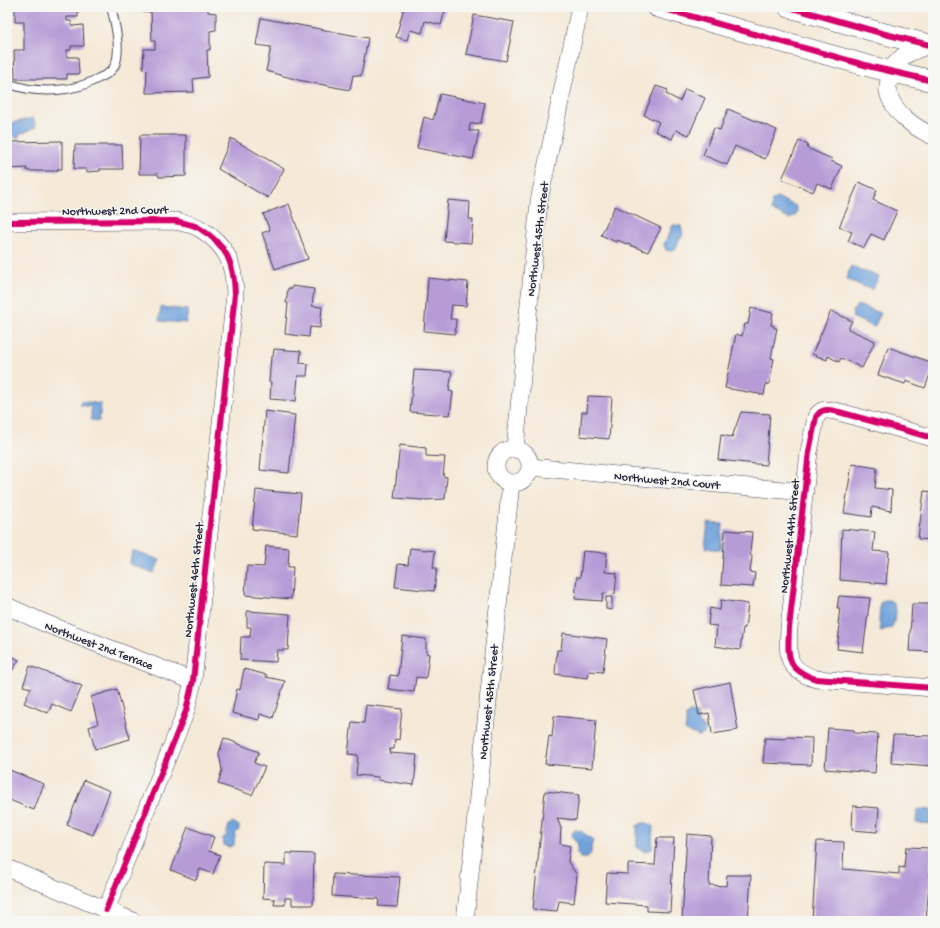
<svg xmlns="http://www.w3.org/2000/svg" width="940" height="928" viewBox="0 0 940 928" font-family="'Gochi Hand',sans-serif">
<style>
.water{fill:#70a2db;stroke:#49628b}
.building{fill:#b69bd7}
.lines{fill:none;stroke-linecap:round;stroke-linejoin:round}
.service-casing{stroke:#424052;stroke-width:10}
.minor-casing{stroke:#424052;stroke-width:18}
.tertiary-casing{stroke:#424052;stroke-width:22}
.service{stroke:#fff;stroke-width:8}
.minor{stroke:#fff;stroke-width:17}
.tertiary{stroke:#fff;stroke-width:21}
.cycleway-casing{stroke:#f6f6f2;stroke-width:8}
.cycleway{stroke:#d6006c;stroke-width:6}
.labels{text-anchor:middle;stroke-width:3;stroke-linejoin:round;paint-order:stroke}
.street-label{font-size:12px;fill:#22223b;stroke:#f6f6f2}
</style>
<rect width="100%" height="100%" fill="#f6f6f2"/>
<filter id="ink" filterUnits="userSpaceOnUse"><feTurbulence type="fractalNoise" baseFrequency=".025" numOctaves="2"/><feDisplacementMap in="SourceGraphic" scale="8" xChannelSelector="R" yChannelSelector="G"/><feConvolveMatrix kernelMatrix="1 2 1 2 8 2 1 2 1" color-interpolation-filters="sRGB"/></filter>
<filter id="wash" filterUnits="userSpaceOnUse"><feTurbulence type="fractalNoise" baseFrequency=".012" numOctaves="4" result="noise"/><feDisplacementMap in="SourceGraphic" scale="16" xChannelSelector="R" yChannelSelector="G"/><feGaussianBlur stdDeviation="0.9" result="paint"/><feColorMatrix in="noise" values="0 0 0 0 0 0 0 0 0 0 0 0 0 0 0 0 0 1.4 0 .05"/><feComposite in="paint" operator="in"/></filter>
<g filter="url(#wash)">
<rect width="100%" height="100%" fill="#f5e9d7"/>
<path class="water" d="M33,118l3,9 -17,8v2l-3,1 -5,-6 1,-9z
M777,198l19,8 -1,1 2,2 -1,6 -7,4 -18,-9 1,-9z
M673,225l8,1 2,8 -1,3h-2l-4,11 -5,3 -5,-1 -2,-6z
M851,266l28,11 -7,13 -26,-11z
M857,305l24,8 -7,14 -22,-10 1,-3 -1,-3 3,-2z
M161,307l27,3 -2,13 -27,-2z
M81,401l20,3 -2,17 -8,-1v-13l-11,-2 -1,-2z
M708,523l15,1 -2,26 -16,-2z
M133,551l27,9 -6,13 -25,-9z
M885,600c15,-1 12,20 6,28l-5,1 -4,2 -2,-1 1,-4 -2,-4 1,-18 1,-2z
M689,712h3l5,2 2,10 6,4 -1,6 -6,2c-4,-3 -9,-2 -13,-6l1,-5v-9z
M917,809l16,1v14l-17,-1z
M233,822l6,4v4l-4,4 -1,11 -5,2 -5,-2 -2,-6 4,-3 3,-11z
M647,823l6,3 -1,23 -7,3 -8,-4v-23l2,1 2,-3z
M575,830l6,1 12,9 -2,7v6l-4,5h-6l-4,-4 1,-10 -5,-5 -1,-6z"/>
<g id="blocks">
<path class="building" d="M15,7h63v10h-11v4h4l1,5 11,-1 1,21h-13v4h-4v7h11l1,17h-12v5h-52l-1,-29h10v-28h-9z
M143,7h65v5l8,1v17l-6,1v19h-3l1,27 -15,2 1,13 -48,1 1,-23 -4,-1 1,-20h11v-8h-3l-1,-29h-8z
M404,7h42l-5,18 -16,-4 -3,12 -12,-3 -3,10 -11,-3z
M474,15l40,7 -8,39 -40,-7z
M261,18l107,20 -7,38 -8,-1 -3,15 -52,-10 -32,-9 5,-24 -15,-2z
M656,86l12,4 -2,4 14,7 5,-12 20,9 -16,37 -13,-5 -4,9 -17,-8 4,-9 -15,-7z
M440,94l45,9 -4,20 -11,1 -1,7h10l-6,28 -56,-11 7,-31 9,3z
M728,109l49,21 -12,29 -30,-13 -8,19 -24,-10 11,-27 6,2z
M140,135h46v41l-27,1 -1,-3h-19z
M231,138l53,31 -16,29 -50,-29z
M62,141v28h-5v2h-30v-3l-20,1v-27z
M799,141l9,4 -1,3 25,11 -1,2 11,5 -10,23 -15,-6 -4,9 -31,-13z
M75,145h47l1,24h-23v2l-14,1v-3h-12z
M859,182l18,8 -4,10 24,11 -13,29 -13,-6 -7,14 -16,-7 4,-9 -13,-5z
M448,200l22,2 -1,17h4l-2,24 -27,-2z
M289,204l19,55 -33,10 -13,-36 8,-3 -7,-16z
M615,206l46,22 -13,24 -31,-12 -1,2 -15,-7z
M428,278l40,4 -2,24 -14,-1 -2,14h6l-1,15 -31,-3z
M292,286l22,3 -2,17 10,1 -2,21 -10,-1 -1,10 -24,-3 3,-31h-2l2,-15 4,1z
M751,308l22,5 -2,12 3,1v2h3l-6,30 3,1 -5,25h-3l-2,11 -39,-7 11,-54 6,2 3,-12h3z
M831,311l21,10 -4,8 27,12 -13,27 -21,-10 -2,4 -11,-6 -1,4 -15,-6z
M888,347l45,16v3l-8,22 -19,-7 -1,3 -27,-9z
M274,349l27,2 -1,12 8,1 -1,12h-9l-2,25 -26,-2 1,-17h-2l2,-25h2z
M414,370l38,2 -3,19 4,1 -3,23 -40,-3z
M588,396l24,1 -3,42 -29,-3 2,-24h5z
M265,411l30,4 -6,58 -29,-3z
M741,412l29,2 -4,51 -48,-5 3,-25 11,2z
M400,445l26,3v8l19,1 -2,19 4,1 -2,22 -22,1 -29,-2z
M852,464l25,4 -2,20 17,2 -1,21 -19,-4 -1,10 -27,-4z
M256,490l45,4 -4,40 -45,-5z
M924,491l9,1v48l-15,-1z
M842,529l33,3 -2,19 16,1 -3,32 -46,-4z
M725,530l27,2 -2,21 2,4 -2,15 5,1 -2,14 -32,-2z
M266,546l23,2 -1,19h5l-2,32 -46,-4 2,-29 17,1z
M410,548l25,3 -2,17h4l-3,23 -39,-4 3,-23 10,1z
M583,551l24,2 -2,19 12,1 -2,21 -12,-1 -1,8 -27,-2 2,-23 3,2z
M839,596l31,2 -7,54 -26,-3 3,-24 -2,-1 2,-16h-3z
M606,597h6v13l-6,-1z
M721,600l27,4 -3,24h-2l-3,22 -25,-4 2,-20 -9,-1 2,-17 10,2z
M912,604h21v48l-24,-1z
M247,611l43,3 -2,36h-11l-1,12 -36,-2 1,-23h9l1,-10h-4z
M563,633l44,6 -4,33 -14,-1 -1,7 -33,-4 2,-24h4z
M402,636l24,3v14l3,1 -3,24 -10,-1 -2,15 -26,-3 2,-14 8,1z
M7,654l12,6 -9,14 -3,-2z
M30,666l52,20 -11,26 -19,-8 -4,9 -24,-10 7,-15 -8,-2z
M244,669l23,6 -1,2 19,4 -12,37 -13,-4 -1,6 -27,-7 5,-24 3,1z
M730,682l8,48 -26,4 -3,-21 -10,2 -5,-25z
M117,689l13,50 -35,10 -6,-22 9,-3 -7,-27z
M366,705l36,4 -3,31 -4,-1 -1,10h-4l-1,4 28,2 -3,30 -36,-5v-3l-22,-2 2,-20 -10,-1 4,-32 12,1z
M554,716l42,4 -4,48 -47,-4 4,-28 3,1z
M828,728l26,2v3l24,1 -3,39 -50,-4z
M893,735l40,1v30l-42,-3z
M786,737l26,1 -1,27 -48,-2 2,-25 21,1z
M224,738l35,14 -5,11 11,4 -13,28 -34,-11 4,-14 -3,-17z
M7,769l37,15 -10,26 -27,-11z
M84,780l26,11 -17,44 -26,-10z
M545,791l34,4 -3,25 -19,-2 4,10 -1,16 10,2 -2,16 9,13 -3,28 -15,-2 -2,10 -24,-2z
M853,806l26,2 -2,24 -25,-2z
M188,827l26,10 -5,14 11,4 -7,19 -13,-5 -4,11 -25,-10z
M687,834l24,2 -2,49 17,1 1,-11h24l-3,46h-66z
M657,838h17l-4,74 -23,-1v-6l-42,-3 2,-29 21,1v-10l27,1z
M817,841l27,1 -1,27 56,5v-7l5,1 2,-21 26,1 -6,73h-42l-42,-3v1h-3v2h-27z
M286,853l28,1 -1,51h-21v-7h-7v7h-11l1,-6 -12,-1 1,-34 22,1z
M333,874l67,3 -3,30 -19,-1 1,-7 -47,-3z"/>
</g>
</g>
<g filter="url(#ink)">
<use href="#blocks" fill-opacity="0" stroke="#424052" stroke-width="1"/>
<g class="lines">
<defs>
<path id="service" d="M7,83c28,11 66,10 92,-5 5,-2 12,-6 15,-11 8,-14 1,-45 -3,-60"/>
<path id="minor" d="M929,45c-10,4 -22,7 -30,15 -4,4 -8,11 -9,16 -1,5 -3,10 -2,16 5,21 27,36 45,44
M7,222l168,-1c8,2 17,3 24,7 28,17 35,35 36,66l-42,387 -7,30 -80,199
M933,438l-94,-26c-10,-2 -17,-5 -23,5l-7,35 -20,176c-1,28 -4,41 27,51l117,9
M515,449l24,-248 41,-194
M496 466a17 17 0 1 1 34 0a17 17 0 1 1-34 0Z
M530,467l275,25
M7,606l35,16 151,59
M7,868l126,53
M465,921l46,-438"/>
<path id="tertiary" d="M658,7l214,60 61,14
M789,7l92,26 52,13"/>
</defs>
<use href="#service" class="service-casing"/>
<use href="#minor" class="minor-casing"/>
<use href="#tertiary" class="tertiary-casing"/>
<use href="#service" class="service"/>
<use href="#minor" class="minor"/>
<use href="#tertiary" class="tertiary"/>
<defs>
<path id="cycleway" d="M658,7l214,60 61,14
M789,7l92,26 52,13
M7,222l168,-1c8,2 17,3 24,7 28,17 35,35 36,66l-42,387 -7,30 -80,199
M933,438l-94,-26c-10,-2 -17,-5 -23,5l-7,35 -20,176c-1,28 -4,41 27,51l117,9"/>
</defs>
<use href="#cycleway" class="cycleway-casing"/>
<use href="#cycleway" class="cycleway"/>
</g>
</g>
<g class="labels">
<g class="street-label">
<text transform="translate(115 210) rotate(-1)" y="4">Northwest 2nd Court</text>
<text transform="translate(537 239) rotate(-83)" y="4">Northwest 45th Street</text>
<text transform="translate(667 480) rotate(5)" y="4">Northwest 2nd Court</text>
<text transform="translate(789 536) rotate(-84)" y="4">Northwest 44th Street</text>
<text transform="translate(193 580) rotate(-84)" y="4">Northwest 46th Street</text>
<text transform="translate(99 645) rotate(21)" y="4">Northwest 2nd Terrace</text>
<text transform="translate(488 702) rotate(-84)" y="4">Northwest 45th Street</text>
</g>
</g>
<rect width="940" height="928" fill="none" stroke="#f6f6f2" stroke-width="24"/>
</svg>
